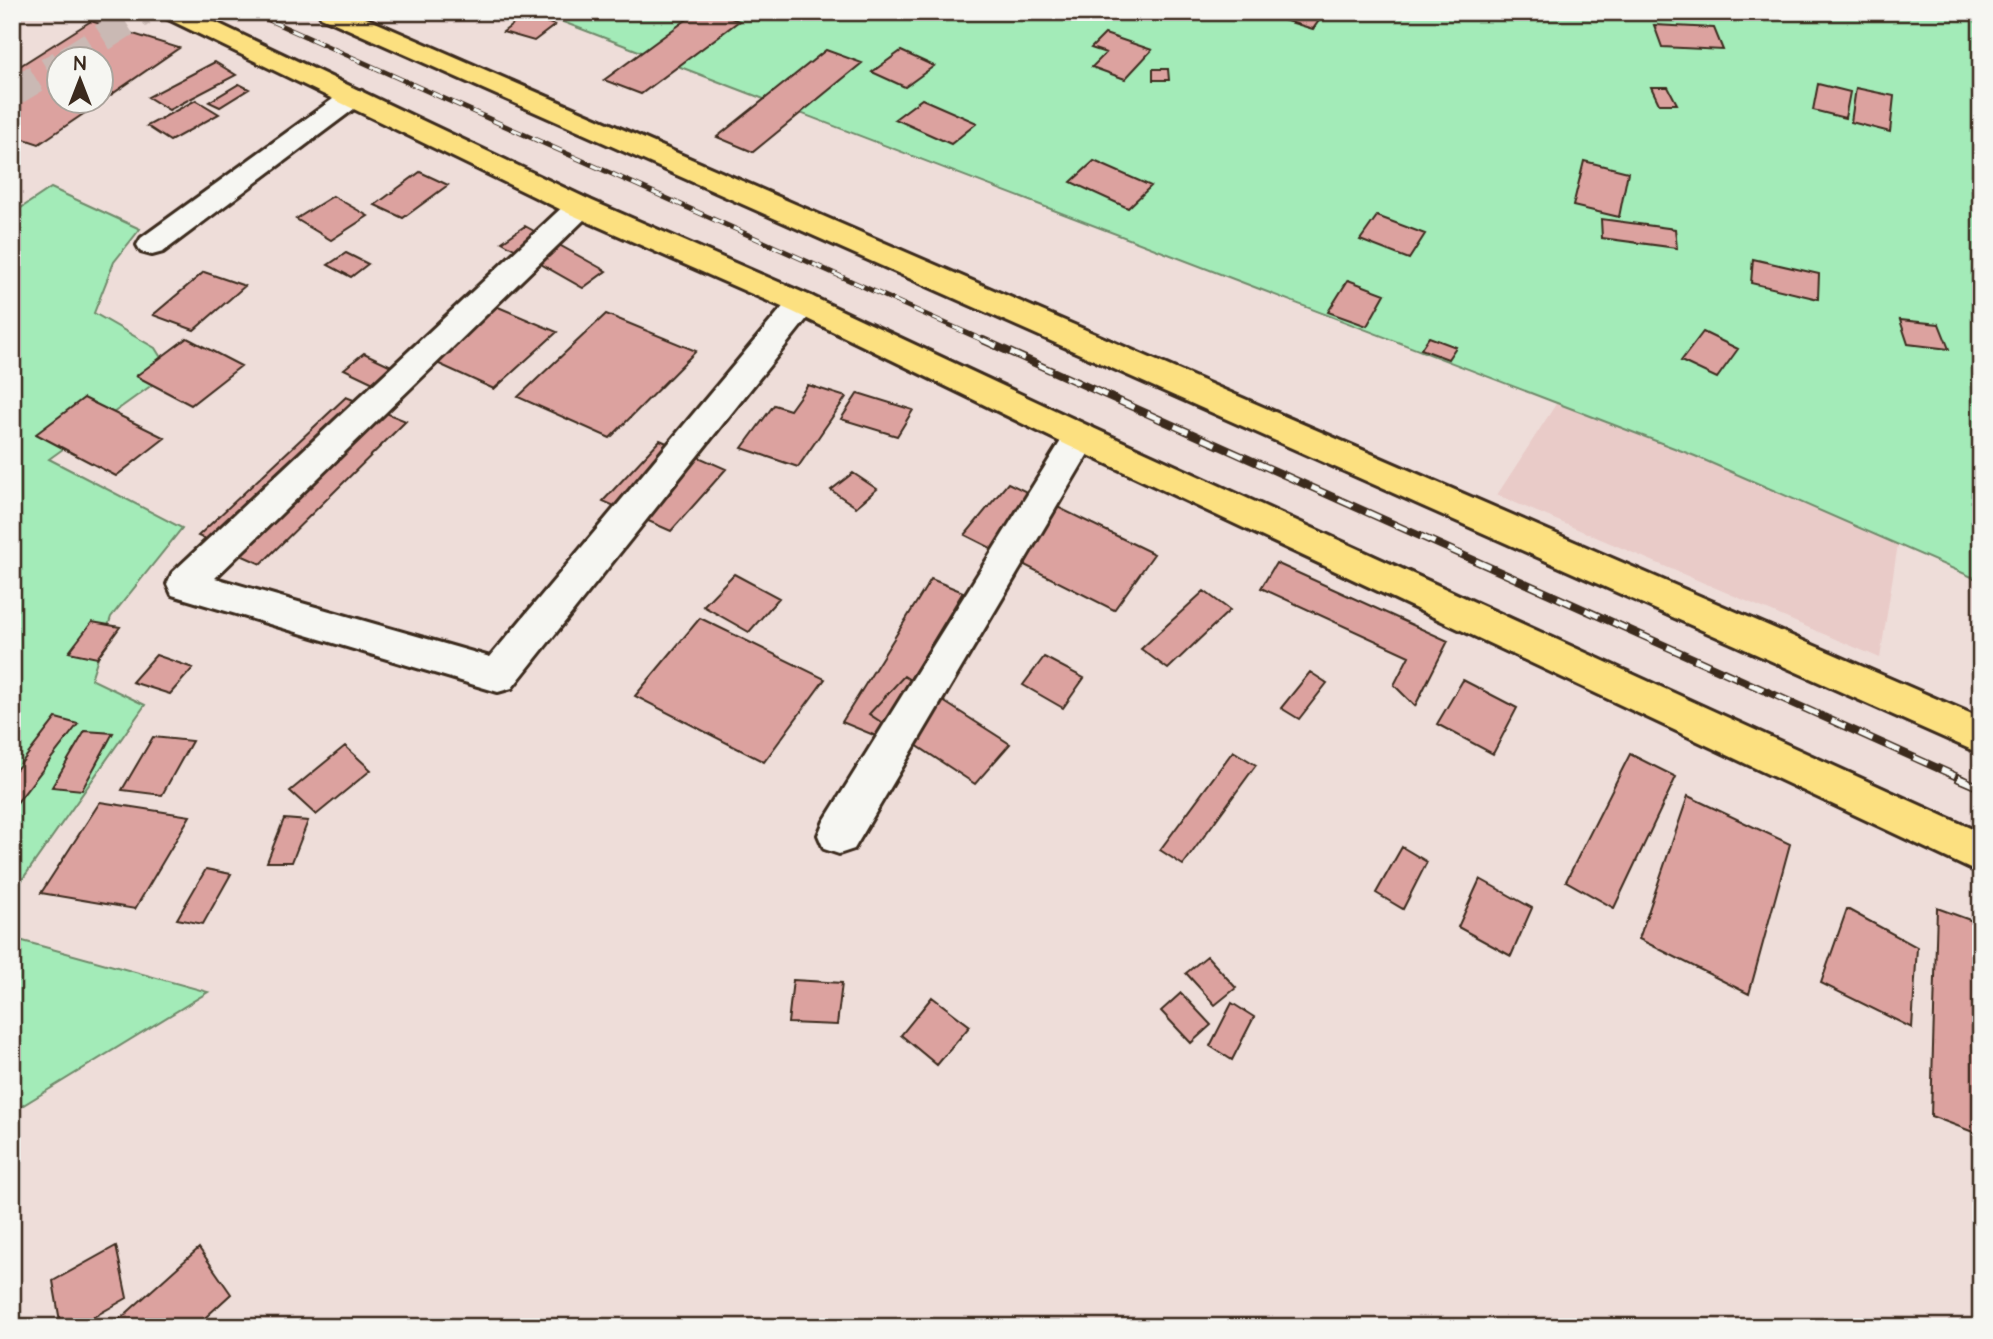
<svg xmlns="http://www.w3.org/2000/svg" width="1993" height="1339" viewBox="0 0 1993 1339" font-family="'Architects Daughter',sans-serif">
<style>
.built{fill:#e9cbc8}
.green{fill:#a3ebb8;stroke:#6f8a6b;stroke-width:2}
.building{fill:#dca29f;stroke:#3b2a1e;stroke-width:2}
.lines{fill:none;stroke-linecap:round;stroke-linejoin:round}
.minor-tunnel{stroke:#cab9b4;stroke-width:28;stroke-dasharray:28 14;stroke-linecap:butt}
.minor-casing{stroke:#3b2a1e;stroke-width:6}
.major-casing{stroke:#3b2a1e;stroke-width:6}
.minor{fill:#f6f6f2;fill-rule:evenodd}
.major{fill:#fce080;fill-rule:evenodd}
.rail-far2-casing{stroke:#3b2a1e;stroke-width:5}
.rail-far1-casing{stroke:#3b2a1e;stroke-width:8}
.rail-casing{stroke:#3b2a1e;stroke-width:9}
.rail-far2{stroke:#f6f6f2;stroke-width:3.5;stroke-dasharray:11;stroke-linecap:butt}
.rail-far1{stroke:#f6f6f2;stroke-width:5;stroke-dasharray:15;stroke-linecap:butt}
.rail{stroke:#f6f6f2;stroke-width:6;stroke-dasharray:19;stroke-linecap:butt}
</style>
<rect width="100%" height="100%" fill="#eeddd9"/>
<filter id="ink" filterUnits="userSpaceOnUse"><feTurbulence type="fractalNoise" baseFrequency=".0143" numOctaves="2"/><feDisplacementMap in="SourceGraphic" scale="14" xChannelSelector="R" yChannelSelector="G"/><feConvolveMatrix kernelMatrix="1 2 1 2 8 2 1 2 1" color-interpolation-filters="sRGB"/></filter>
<g filter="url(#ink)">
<path class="built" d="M1567,387l334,138 -21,133 -383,-163z"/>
<path class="green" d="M537,12h1444v569l-286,-125z
M51,188l89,41 -26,33 -20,51 61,35 15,24 -121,87 133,69 -71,89 -20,62 54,26 -133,189v-680z
M12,938l196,54 -196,120z"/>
<path class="building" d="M697,12h18l24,9 -98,73 -37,-14z
M1276,12h49l-12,17 -40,-12z
M1729,12h49l2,5 -50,-3z
M525,15l30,10 -21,16 -31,-9z
M91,21l88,27 -77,53v-41h-42v42h41l-62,42 -27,-9v-64z
M1654,25l60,3 9,22 -61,-3z
M1105,34l47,16 -27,29 -33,-12 14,-14 -15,-5z
M826,50l36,13 -109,89 -36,-15z
M901,51l33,15 -29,21 -33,-15z
M215,62l21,13 -67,35 -21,-13z
M1153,69h15l1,11h-16z
M239,84l10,5 -29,18 -11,-5z
M1818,84l32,8 -5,26 -32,-8z
M1651,87h17l9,17h-18z
M1856,88l38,8 -4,36 -39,-10z
M922,99l55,24 -26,21 -56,-25z
M196,100l23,14 -49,27 -23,-15z
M1094,161l57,25 -23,22 -57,-26z
M1584,161l44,11 -9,45 -46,-11z
M420,172l28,13 -45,33 -28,-13z
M333,196l35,20 -37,24 -35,-21z
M1377,216l48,18 -16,25 -49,-19z
M1601,219l74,10 2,19 -75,-10z
M525,226l81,45 -23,17 -81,-46z
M346,253l22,11 -17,13 -23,-12z
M1753,259l66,15 -1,25 -67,-16z
M204,272l41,14 -51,44 -41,-15z
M1348,280l37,14 -18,32 -39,-14z
M491,304l66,28 -63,57 -66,-30z
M606,314l90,37 -86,87 -92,-41z
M1900,320l39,4 10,25 -41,-5z
M1703,332l35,17 -21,29 -36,-17z
M1429,337l27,10 -8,12 -27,-10z
M187,338l54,28 -50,39 -55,-29z
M364,353l40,19 -20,16 -40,-19z
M808,385l38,12 -48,70 -56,-19 32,-43 16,5z
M858,393l55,17 -16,26 -56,-17z
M346,397l60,24 -145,143 -63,-28z
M84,398l81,40 -49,38 -80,-42z
M660,440l66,29 -55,62 -68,-30z
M853,473l24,16 -21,18 -25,-17z
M1008,483l146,71 -40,56 -149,-75z
M1276,563l172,78 -33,65 -21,-21 15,-29 -148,-68z
M734,574l45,24 -30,34 -46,-26z
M931,579l32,13 -87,144 -34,-14z
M1204,591l26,19 -62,59 -27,-20z
M700,618l125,61 -61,83 -129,-66z
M92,622l28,5 -23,31 -28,-6z
M156,655l37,13 -23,26 -38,-12z
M1044,657l40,21 -21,30 -40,-23z
M1310,672l17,11 -28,36 -18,-11z
M904,676l106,68 -35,40 -106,-70z
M1463,680l54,28 -24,46 -56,-30z
M56,718l22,6 -66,85v-34z
M85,731l28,2 -31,57 -30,-3z
M153,737l39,4 -30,54 -40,-5z
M345,746l26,24 -55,45 -26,-24z
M1233,751l23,14 -73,100 -23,-15z
M1630,754l46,23 -62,131 -48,-27z
M1688,796l102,48 -41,150 -110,-55z
M100,802l90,14 -55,93 -94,-16z
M284,819l24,2 -16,41h-25z
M1402,847l25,15 -24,47 -27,-16z
M206,869l25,5 -28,50 -26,-5z
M1480,879l52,29 -21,48 -53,-29z
M1937,908l44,16v211l-50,-19z
M1847,909l70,38 -5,81 -91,-45z
M1207,956l29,32 -21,17 -29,-32z
M793,980l49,3 -5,42 -49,-2z
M1181,993l30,32 -20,18 -30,-32z
M932,997l38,29 -33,39 -36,-30z
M1232,1003l22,14 -22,43 -22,-14z
M116,1246l11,52 -51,29h-15l-8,-46z
M199,1248l32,46 -36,33h-84z"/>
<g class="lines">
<path class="minor-tunnel" d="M67,60l76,-48
M12,93l48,-29"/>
<defs>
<path id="minor" d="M353,89l9,2 4,6 -4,6 -199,149 -11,3 -11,-3 -4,-7 4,-7 203,-147z
M580,198l10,2 5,7 -5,7 -375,364 275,79 301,-360 11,-4 11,4 5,7 -5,7 -301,377 -14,4 -326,-97 -5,-11 5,-11 398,-373z
M1081,424l12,4 5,9 -244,412 -15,5 -15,-5 -6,-14 6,-14 245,-393z"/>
<path id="major" d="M161,12h33l396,188 223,97 280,131 888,405v41l-912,-428 -278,-135 -221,-97 -406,-197z
M318,12h34l1629,706v36l-1660,-737z"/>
</defs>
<use href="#minor" class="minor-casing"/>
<use href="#major" class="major-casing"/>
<use href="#minor" class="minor"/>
<use href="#major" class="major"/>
<defs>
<path id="rail-far2" d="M251,12l736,330"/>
<path id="rail-far1" d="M983,340l979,439"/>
<path id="rail" d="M1958,778l23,10"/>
</defs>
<use href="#rail-far2" class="rail-far2-casing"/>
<use href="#rail-far1" class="rail-far1-casing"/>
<use href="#rail" class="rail-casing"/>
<use href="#rail-far2" class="rail-far2"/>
<use href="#rail-far1" class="rail-far1"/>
<use href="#rail" class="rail"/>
</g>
</g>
<rect width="1993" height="1339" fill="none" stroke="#f6f6f2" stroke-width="42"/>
<rect x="21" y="21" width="1951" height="1297" fill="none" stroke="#3b2a1e" stroke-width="2.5" filter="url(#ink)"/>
<g transform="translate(80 80)"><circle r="33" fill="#f6f6f2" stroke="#aba49d" stroke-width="2"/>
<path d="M0-5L12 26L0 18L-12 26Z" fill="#3b2a1e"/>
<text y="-10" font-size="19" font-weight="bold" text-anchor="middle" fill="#3b2a1e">N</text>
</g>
</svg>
